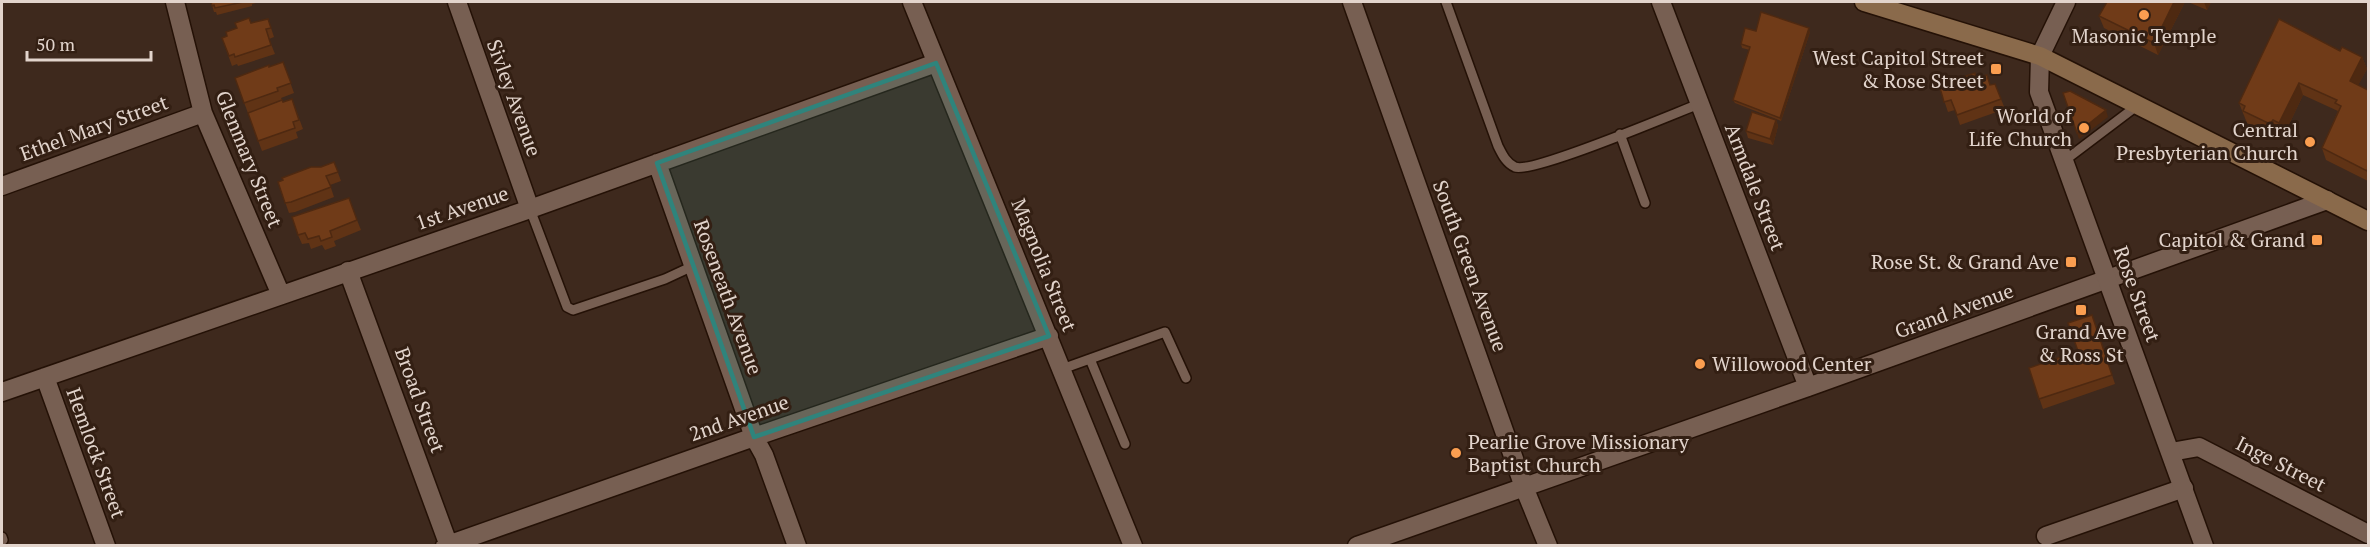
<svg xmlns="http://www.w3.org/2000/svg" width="2370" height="547" viewBox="0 0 2370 547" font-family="'PT Serif',serif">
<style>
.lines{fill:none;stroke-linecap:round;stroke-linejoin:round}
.service-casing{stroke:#241106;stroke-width:12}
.minor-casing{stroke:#241106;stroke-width:21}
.tertiary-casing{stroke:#241106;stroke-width:21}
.secondary-casing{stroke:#241106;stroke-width:21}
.service{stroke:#775f52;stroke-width:9}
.minor{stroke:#775f52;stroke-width:18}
.tertiary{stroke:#775f52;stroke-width:18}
.secondary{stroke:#8a6a4b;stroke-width:18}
.wall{fill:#603315}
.shaded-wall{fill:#4e2911}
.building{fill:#703b18;stroke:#4e2911;stroke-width:1.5}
.marked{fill:#2f847c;fill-opacity:0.2;stroke:#2f847c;stroke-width:4.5;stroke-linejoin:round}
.poi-dot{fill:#fb9e50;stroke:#331f13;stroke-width:2}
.labels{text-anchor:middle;stroke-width:6;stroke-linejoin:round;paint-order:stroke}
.poi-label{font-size:20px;fill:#e2d4cc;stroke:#331f13;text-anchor:end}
.street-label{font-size:20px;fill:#e2d4cc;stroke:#331f13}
</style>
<rect width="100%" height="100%" fill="#3e291d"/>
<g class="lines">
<defs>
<path id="service" d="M1446,2l52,144c4,8 8,17 17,21 17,7 158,-53 184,-63
M1620,134l25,69
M2064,161l74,-56
M530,209l37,98 6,3 92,-31 28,-13
M1090,359l35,85
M1062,369l103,-37 21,46
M2,537l1,3"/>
<path id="minor" d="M175,2l28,111 78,182
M457,2l73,207
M912,2l221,544
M1352,2l172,485 24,59
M1661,2l147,385
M657,163l97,274 10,18 33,91
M2,186l201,-73
M348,271l101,275
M45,377l61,169
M2,392l528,-183 406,-146
M2171,452l28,-5 169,87
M2046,536l138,-48
M445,546l309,-109 295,-101
M1357,546l451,-159 519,-187"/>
<path id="tertiary" d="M2066,2l-26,54 -1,36 165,454"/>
<path id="secondary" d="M1864,2l176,54 328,165"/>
</defs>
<use href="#service" class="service-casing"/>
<use href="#minor" class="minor-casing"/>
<use href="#tertiary" class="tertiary-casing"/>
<use href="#secondary" class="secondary-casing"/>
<use href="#service" class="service"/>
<use href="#minor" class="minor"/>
<use href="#tertiary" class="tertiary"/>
<use href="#secondary" class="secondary"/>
</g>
<path class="wall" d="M211,2h49l-8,2v2l-35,9 -1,-3h-2z
M2185,2l-27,53 -54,-27 -5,-12z
M2188,2h23l-4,8z
M268,19l6,18 -5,2 6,15 -37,12 -1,-2 -5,2 -10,-28 5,-2 10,-8z
M1756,31l54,1 -29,89 -46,-18 -2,-3 17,-50 -8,-2 -1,-4z
M2340,51l22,6 5,12 -9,16 10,5v91l-42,-21 -4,-12 16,-37 -35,-16 -19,40 -7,-3 -2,5 -28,-14 -8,-20z
M283,62l11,31 -13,5 2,4 9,-3 11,30 -7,3 2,6 -36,13 -27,-73z
M1977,78l13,7 5,-1 10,25 -45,16 -5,-15 -7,2 -8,-24z
M1776,120l2,6 -5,19 -25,-7 -2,-7z
M334,162l7,19 -11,4 4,12 -39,15 -6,1 -11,-31z
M357,220l4,10 -27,11 2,5 -11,4 -3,-5 -11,4 -2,-6 -7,1 -4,-9z
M2092,315l23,69 -72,25 -14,-41 49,-17z"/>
<path class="shaded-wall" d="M2174,2h11l-27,53 -4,-12z
M2204,2h7l-4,8z
M1809,28l1,4 -29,89 -1,-3z
M2362,57l5,12 -13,24 -4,-12z
M2299,83l4,12 -19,40 -5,-12z
M2106,110l2,7 -29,22 -2,-6z
M1776,120l2,6 -5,19 -3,-6z
M2273,120l4,12 -2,5 -5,-13z"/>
<path class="building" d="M211,2h32l-28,6 -1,-3 -2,1z
M2107,2h67l-20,41 -55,-27z
M1761,12l48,16 -29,90 -47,-18 17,-53 -9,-3 4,-16 11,3z
M249,18l2,5 17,-4 3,9 -5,1 5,16 -36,12 -1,-3 -5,2 -7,-18 5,-2 -1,-4 11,-4 -2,-5z
M2279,19l61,32 2,-4 20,10 -12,24 18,9v78l-1,3 -45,-23 19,-42 -6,-3 2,-3 -38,-17 -20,40 -6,-3 -3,4 -27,-13 2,-5 -6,-3z
M283,62l8,21 -14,5 1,3 -34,12 -9,-25 34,-13v2z
M1975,73l1,5 11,-3 3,10 5,-1 6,15 -44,16 -6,-15 -7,2 -4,-14 6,-2 -1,-3z
M2070,91l36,19 -29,23 -14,-40z
M292,99l7,21 -6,2 2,6 -37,13 -10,-28 34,-13 1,2z
M1752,112l24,8 -6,19 -24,-8z
M334,162l4,10 -12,4 5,11 -40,15 -6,1 -7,-21 5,-2 -1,-2 29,-11h10z
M349,198l8,22 -27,11 2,6 -11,4 -2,-5 -11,3 -3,-6 -7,2 -6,-18z
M2092,315l20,60 -73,24 -10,-31 49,-17 -10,-28z"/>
<path class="marked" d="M936,63l113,273 -295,101 -97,-274z"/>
<g class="poi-dot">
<circle cx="2144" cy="15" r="6"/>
<rect x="1990" y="63" width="12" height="12" rx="3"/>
<circle cx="2084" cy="128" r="6"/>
<circle cx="2310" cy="142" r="6"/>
<rect x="2311" y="234" width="12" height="12" rx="3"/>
<rect x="2065" y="256" width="12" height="12" rx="3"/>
<rect x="2075" y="304" width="12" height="12" rx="3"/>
<circle cx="1700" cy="364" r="6"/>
<circle cx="1456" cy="453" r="6"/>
</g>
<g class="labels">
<g class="poi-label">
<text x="2144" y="43" text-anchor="middle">Masonic Temple</text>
<text x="1984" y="65">West Capitol Street<tspan x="1984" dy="23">&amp; Rose Street</tspan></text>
<text x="2072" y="123">World of<tspan x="2072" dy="23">Life Church</tspan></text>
<text x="2298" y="137">Central<tspan x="2298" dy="23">Presbyterian Church</tspan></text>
<text x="2305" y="247">Capitol &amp; Grand</text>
<text x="2059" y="269">Rose St. &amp; Grand Ave</text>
<text x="2081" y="339" text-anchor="middle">Grand Ave<tspan x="2081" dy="23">&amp; Ross St</tspan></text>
<text x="1712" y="371" text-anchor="start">Willowood Center</text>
<text x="1468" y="449" text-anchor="start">Pearlie Grove Missionary<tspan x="1468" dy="23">Baptist Church</tspan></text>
</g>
<g class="street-label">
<text transform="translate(514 98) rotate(70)" y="7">Sivley Avenue</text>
<text transform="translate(94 128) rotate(-20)" y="7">Ethel Mary Street</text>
<text transform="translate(249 159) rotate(68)" y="7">Glenmary Street</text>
<text transform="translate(1755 187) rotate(69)" y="7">Armdale Street</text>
<text transform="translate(462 208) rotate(-19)" y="7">1st Avenue</text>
<text transform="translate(1044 265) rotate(68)" y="7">Magnolia Street</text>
<text transform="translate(1470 266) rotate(70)" y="7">South Green Avenue</text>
<text transform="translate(2137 294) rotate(70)" y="7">Rose Street</text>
<text transform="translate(728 297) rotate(70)" y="7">Roseneath Avenue</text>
<text transform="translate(1954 311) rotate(-20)" y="7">Grand Avenue</text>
<text transform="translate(420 400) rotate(70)" y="7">Broad Street</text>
<text transform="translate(739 418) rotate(-19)" y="7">2nd Avenue</text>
<text transform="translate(96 453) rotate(70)" y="7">Hemlock Street</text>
<text transform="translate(2281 464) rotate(27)" y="7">Inge Street</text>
</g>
</g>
<rect width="2370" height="547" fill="none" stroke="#e2d4cc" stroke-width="6"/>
<path d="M27 51v9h124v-9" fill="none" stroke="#e2d4cc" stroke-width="3"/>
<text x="36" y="51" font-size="18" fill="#e2d4cc" stroke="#331f13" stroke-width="4.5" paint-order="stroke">50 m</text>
</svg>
